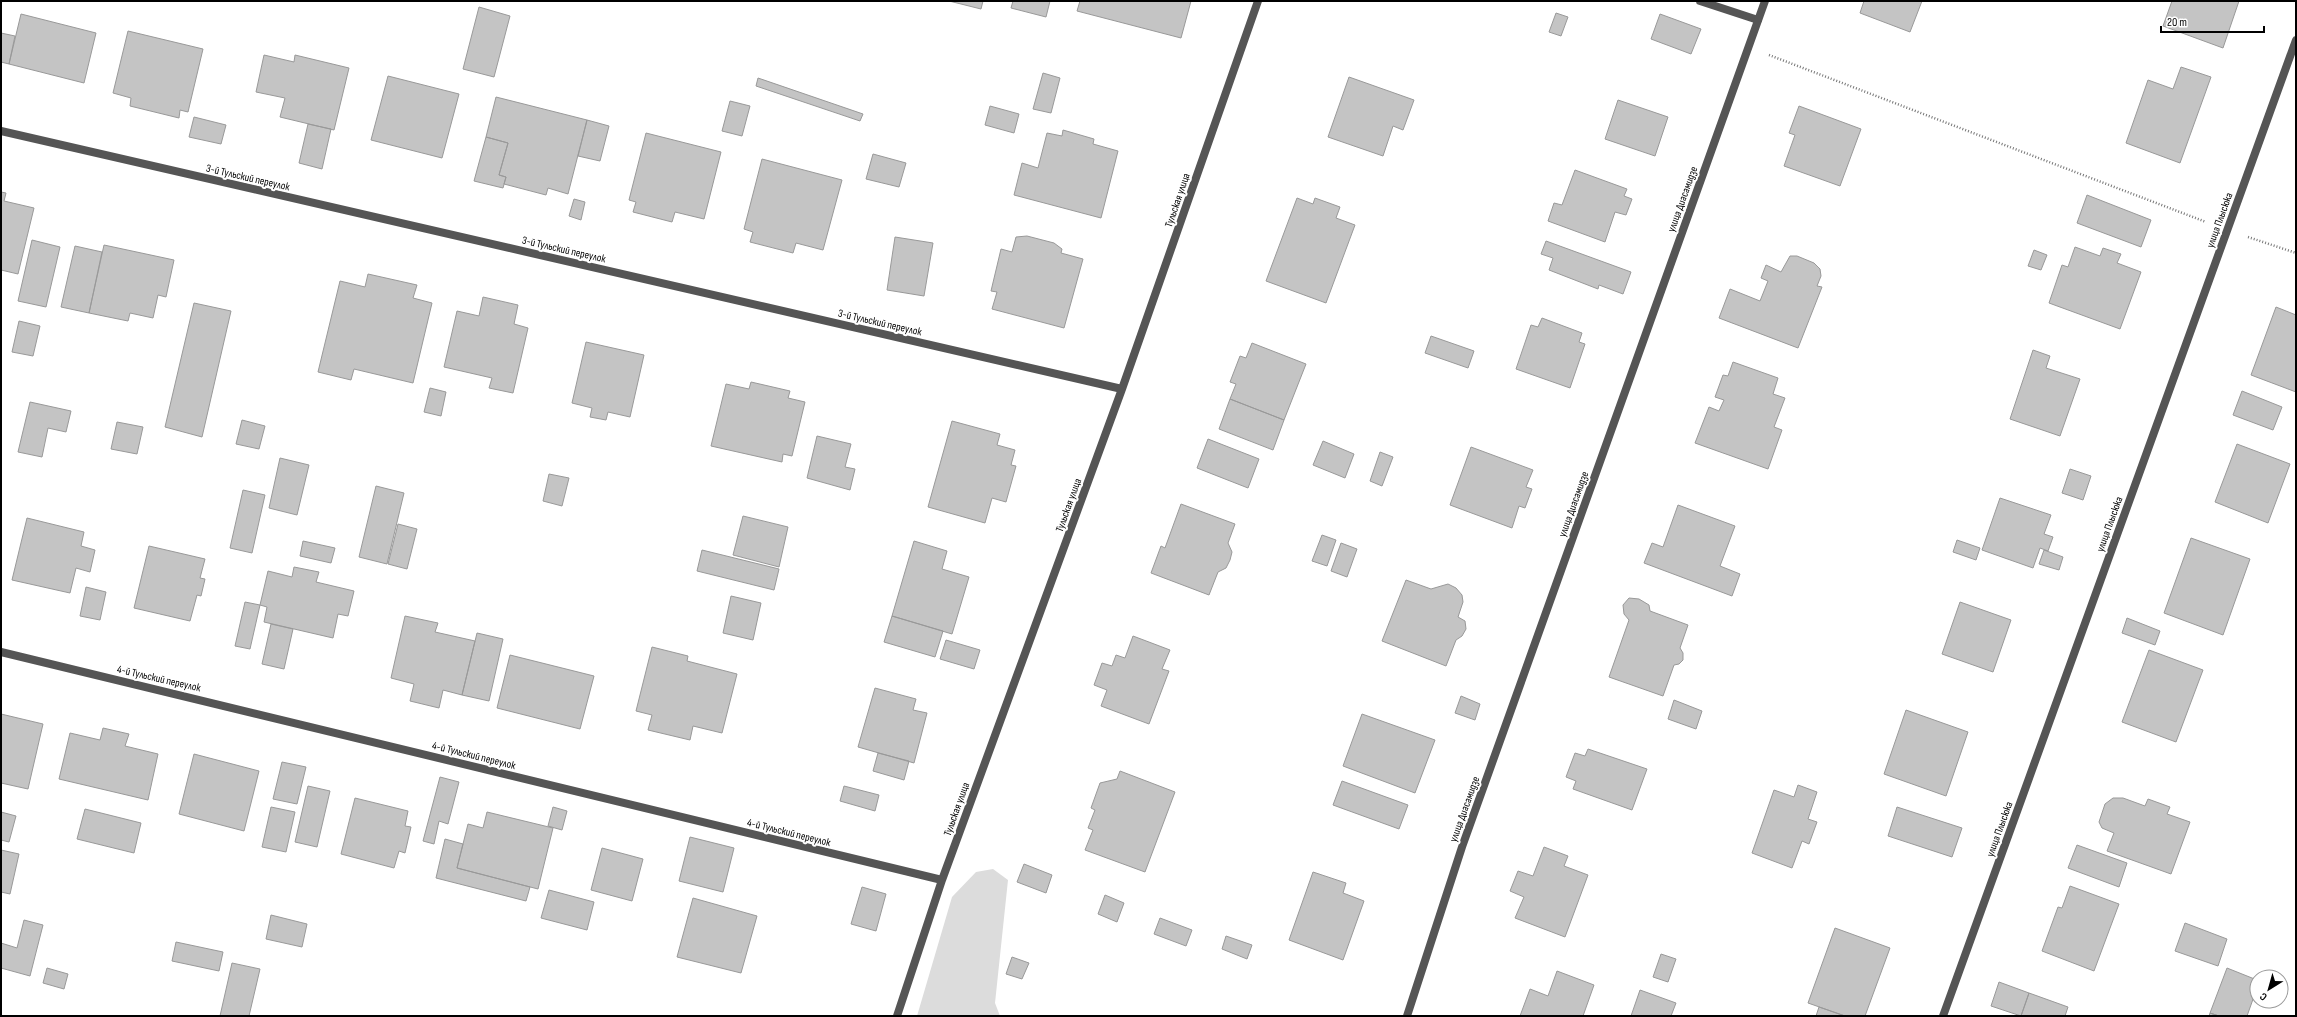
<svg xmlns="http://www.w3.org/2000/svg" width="2297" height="1017" viewBox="0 0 2297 1017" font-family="'Sofia Sans Condensed',sans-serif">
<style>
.green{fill:#dcdcdc}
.building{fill:#c4c4c4;stroke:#999}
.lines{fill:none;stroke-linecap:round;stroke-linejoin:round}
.path{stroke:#777;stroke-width:2.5;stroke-dasharray:1 2;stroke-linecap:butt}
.lane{stroke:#555;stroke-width:8}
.street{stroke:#555;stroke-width:8}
.labels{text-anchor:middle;stroke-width:4;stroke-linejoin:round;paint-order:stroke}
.street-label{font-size:11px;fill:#000;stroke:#fff}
</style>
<rect width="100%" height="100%" fill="#fff"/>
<path class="green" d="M993,869l15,11 -13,123 5,13h-83l35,-119 24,-25z"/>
<path class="building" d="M949,1h34l-2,8z
M1013,1h37l-4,16 -35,-9z
M1080,1h111l-10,37 -104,-27z
M1864,1h58l-12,31 -50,-19z
M2172,1h67l-16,47 -60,-22z
M479,7l31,9 -16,61 -31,-8z
M1556,13l12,4 -7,19 -12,-4z
M21,14l75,19 -12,50 -75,-19z
M1660,14l41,15 -10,25 -40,-15z
M128,31l75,18 -15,63 -8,-2 -1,8 -49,-12 1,-8 -18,-5z
M1,33l14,3 -6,28 -8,-2z
M264,55l30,7 1,-7 54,13 -15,62 -54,-13 5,-19 -29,-6z
M2181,67l30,10 -31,86 -54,-20 22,-63 25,9z
M1043,73l17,5 -9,35 -18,-4z
M388,76l71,18 -17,64 -71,-18z
M1349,77l65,23 -11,30 -10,-4 -10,30 -55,-19z
M758,78l105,36 -3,7 -104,-35z
M496,97l91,23 -19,74 -20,-6 -2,7 -42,-11 2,-7 -7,-2 9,-32 -22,-6z
M1618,100l50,17 -13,39 -50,-17z
M730,101l20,5 -8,30 -20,-5z
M990,106l29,8 -5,19 -29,-8z
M1799,106l62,23 -21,57 -56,-20 11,-31 -6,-2z
M194,117l32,8 -5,19 -32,-7z
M587,120l22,6 -9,35 -22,-5z
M308,124l23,5 -9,40 -23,-6z
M1063,130l31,9 -1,5 25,7 -17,67 -87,-23 8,-32 16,5 9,-35 15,3z
M646,133l75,19 -17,67 -29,-7 -3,10 -39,-10 3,-10 -7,-2z
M486,137l22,6 -9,32 7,2 -3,11 -29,-7z
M873,154l33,9 -7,24 -33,-8z
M762,159l80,21 -19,70 -27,-7 -3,10 -43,-11 3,-10 -9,-3z
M1575,170l52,19 -3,7 8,3 -6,16 -11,-3 -10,30 -57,-21 6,-18 8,2z
M1,192l5,1 -2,8 30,7 -16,66 -17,-4z
M2087,195l64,25 -10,27 -64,-24z
M1297,198l16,6 2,-6 25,9 -4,11 19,7 -29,78 -60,-22z
M574,199l11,3 -4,18 -12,-4z
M1027,236l27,7 8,6 -1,4 22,6 -19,69 -72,-19 5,-17 -6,-1 10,-42 11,3 4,-15z
M895,237l38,6 -9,53 -37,-6z
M32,240l28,7 -14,60 -28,-6z
M1546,241l85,31 -8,22 -24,-9 -1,4 -49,-19 4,-12 -12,-4z
M104,245l70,15 -8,37 -8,-2 -5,23 -23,-5 -2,8 -39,-8z
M75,246l27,6 -13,61 -28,-6z
M2075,247l25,9 3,-8 18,6 -4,9 24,9 -21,57 -71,-26 13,-38 6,2z
M2034,250l13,5 -6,15 -13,-4z
M1790,256h7l17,7 6,6 1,7 -4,10 5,1 -24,61 -79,-30 11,-29 30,12 8,-20 -7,-3 5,-13 15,7z
M368,274l49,11 -4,13 19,5 -19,80 -59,-14 -3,11 -33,-8 22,-91 25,6z
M483,297l35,8 -4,19 14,4 -15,65 -24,-5 3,-10 -48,-11 13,-56 22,5z
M194,303l37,8 -29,126 -37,-10z
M2276,307l20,8v77l-45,-17z
M1542,318l40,15 -3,9 6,2 -15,44 -54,-19 15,-44 7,2z
M19,321l21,5 -7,30 -21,-4z
M1431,336l43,15 -6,17 -43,-15z
M586,342l58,13 -14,62 -22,-5 -2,8 -16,-3 2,-9 -20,-5z
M1252,343l54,21 -22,56 -54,-21 6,-15 -6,-2 10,-26 6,2z
M2033,350l17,6 -4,12 34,11 -20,57 -50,-17z
M1733,362l45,16 -5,16 12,4 -11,29 8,3 -14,39 -73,-26 14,-36 10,4 5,-11 -9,-3 8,-22 5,1z
M751,382l39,9 -2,7 17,4 -13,54 -9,-2 -1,8 -71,-16 15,-62 23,5z
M430,388l16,4 -5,24 -17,-4z
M2242,391l40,16 -9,23 -40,-15z
M1230,399l54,21 -11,30 -54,-21z
M30,402l41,9 -5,21 -18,-4 -6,29 -24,-5z
M242,420l23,6 -6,23 -23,-5z
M952,421l48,13 -3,11 18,5 -4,15 5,1 -10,36 -14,-4 -7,25 -57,-16z
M117,422l26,5 -6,27 -26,-5z
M817,436l34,8 -6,23 10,2 -5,21 -43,-12z
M1208,439l51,20 -11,29 -51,-20z
M1323,441l31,13 -9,24 -32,-13z
M2237,444l53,20 -22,59 -53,-21z
M1471,447l62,23 -7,17 6,2 -7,19 -6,-2 -7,22 -62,-23z
M1380,452l13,5 -11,29 -12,-5z
M280,458l29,7 -12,50 -28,-7z
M2070,469l21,7 -8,24 -21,-7z
M549,474l20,4 -7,28 -19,-5z
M376,486l28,7 -17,71 -28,-7z
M243,490l22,5 -13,58 -22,-5z
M2000,498l51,17 -7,19 9,3 -5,14 -8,-3 -7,20 -51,-18z
M1181,504l54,20 -7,19 4,9 -2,8 -4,8 -8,4 -9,23 -58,-22 10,-27 4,2z
M1678,505l57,21 -15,40 20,8 -8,22 -88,-33 8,-20 11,4z
M743,516l45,11 -9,40 -46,-12z
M27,518l57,14 -3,14 14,4 -5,22 -14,-4 -6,25 -58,-13z
M398,524l19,5 -10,40 -19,-5z
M1322,535l14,5 -9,26 -15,-5z
M2191,538l59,21 -27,76 -59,-22z
M1957,540l23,8 -4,12 -23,-8z
M303,541l32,7 -4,15 -31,-7z
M914,541l33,10 -5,18 27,8 -17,57 -60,-18z
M1341,543l16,6 -10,28 -16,-6z
M149,546l56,13 -5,19 5,1 -4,17 -4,-1 -7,26 -56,-13z
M702,550l77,19 -5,21 -77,-19z
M2044,550l19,7 -4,13 -20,-6z
M294,567l25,5 -3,10 38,9 -6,25 -10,-2 -5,24 -69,-16 3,-15 -7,-2 8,-34 24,6z
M1406,580l25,9 17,-5 8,4 6,7 1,7 -5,15 7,4 1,8 -4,7 -6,4 -10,26 -64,-25z
M86,587l20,5 -6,28 -20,-4z
M731,596l30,7 -8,37 -30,-7z
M1629,598l10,1 10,6 1,6 38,14 -8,23 3,5v7l-4,4 -5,1 -11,31 -54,-19 20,-57 -5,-6 -1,-9z
M245,602l15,3 -10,44 -15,-3z
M1960,602l51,18 -18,52 -51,-18z
M405,616l33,7 -3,9 40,9 -13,54 -19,-5 -4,18 -29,-7 4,-17 -23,-6z
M892,616l51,15 -8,26 -51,-15z
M2127,618l33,13 -5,14 -33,-12z
M271,624l22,5 -9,40 -22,-5z
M477,633l26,6 -14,62 -27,-6z
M1133,636l37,14 -8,19 7,2 -20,53 -48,-18 6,-16 -13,-5 8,-22 10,3 4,-11 9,3z
M946,640l34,10 -6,19 -34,-10z
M652,647l36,9 -1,5 50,13 -15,59 -29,-7 -3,14 -42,-10 4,-15 -16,-4z
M2149,650l54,20 -27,72 -54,-20z
M510,655l84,21 -14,53 -83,-21z
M875,688l41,11 -3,11 14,3 -13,50 -56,-16z
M1461,696l19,8 -5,16 -20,-7z
M1674,700l28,11 -6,18 -28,-10z
M1906,710l62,22 -22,64 -62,-22z
M1,714l42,10 -15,65 -27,-6z
M1362,714l73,26 -20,53 -72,-27z
M103,728l26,6 -4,12 33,8 -10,46 -89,-21 11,-46 30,7z
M1588,749l59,20 -15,41 -59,-21 3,-8 -10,-4 9,-24 10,3z
M878,753l31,8 -5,19 -31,-9z
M194,754l65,17 -15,60 -65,-17z
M282,762l24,5 -9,37 -24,-5z
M1120,771l55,21 -30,80 -60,-22 8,-20 -5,-2 7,-18 -4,-2 9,-25 17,-4z
M440,777l19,5 -11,42 -9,-3 -5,23 -11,-3z
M1342,781l66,24 -9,24 -66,-24z
M1798,785l19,7 -9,27 9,3 -8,22 -7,-3 -10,27 -40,-15 22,-63 20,7z
M308,786l22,5 -13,56 -22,-5z
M844,786l35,9 -4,16 -35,-10z
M355,798l53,13 -3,15 6,1 -6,26 -6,-2 -5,17 -53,-14z
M2113,798h10l22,8 3,-7 22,8 -3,7 23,8 -19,52 -64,-23 7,-18 -12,-5 -3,-6 6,-18z
M271,807l24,5 -9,40 -24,-5z
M553,807l14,4 -5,19 -14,-4z
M1897,807l65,21 -10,29 -64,-21z
M85,809l56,14 -7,30 -57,-14z
M1,812l15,4 -7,26 -8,-2z
M487,812l66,16 -15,61 -81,-21 11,-44 15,4z
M690,837l44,11 -11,44 -44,-11z
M445,839l18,5 -6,24 73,19 -4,14 -90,-23z
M2077,845l50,18 -8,24 -51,-19z
M1544,847l24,9 -4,10 24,9 -23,62 -50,-19 9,-21 -14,-6 8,-20 15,5z
M602,848l41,11 -11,42 -41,-11z
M1,850l18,4 -9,40 -9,-2z
M1024,864l28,11 -6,18 -29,-11z
M1313,872l33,11 -3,10 21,8 -21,59 -54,-20z
M2070,886l49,18 -25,67 -52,-20 16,-44 4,1z
M862,887l24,7 -10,37 -25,-7z
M549,890l45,12 -7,28 -46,-12z
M1105,895l19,8 -7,19 -19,-8z
M693,898l64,18 -16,57 -64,-16z
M271,915l36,9 -5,23 -36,-8z
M1160,918l32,12 -6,16 -32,-12z
M24,920l19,5 -13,51 -29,-8v-25l16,5z
M2185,923l42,16 -9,27 -43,-15z
M1835,928l55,20 -25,68h-20l-37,-13z
M1226,936l26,9 -5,14 -25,-10z
M176,942l47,10 -4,19 -47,-10z
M1661,954l15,5 -8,23 -15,-5z
M1012,957l17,6 -7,16 -16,-5z
M232,963l28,6 -11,47h-29z
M47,968l21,6 -4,15 -21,-6z
M2227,968l30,12v8l-10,28h-28l-9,-3z
M1557,971l37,14 -11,31h-63l10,-27 18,7z
M1999,982l30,11 -8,23 -30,-10z
M1640,990l36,13 -5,13h-40z
M2029,993l39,14 -3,9h-44z
M1819,1007l26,9h-29z
M2210,1013l9,3h-10z"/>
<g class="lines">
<path class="path" d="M1769,55l437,167
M2248,237l48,16"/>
<path class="lane" d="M1700,1l58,19"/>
<path class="street" d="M1,131l1121,258
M1,652l941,228
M897,1016l45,-136 180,-491 136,-388
M1407,1016l55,-169 303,-846
M1943,1016l353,-976"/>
</g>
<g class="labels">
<g class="street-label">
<text transform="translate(248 177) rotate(13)" y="4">3-й Тульский переулок</text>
<text transform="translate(1682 199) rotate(-70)" y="4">улица Диасамидзе</text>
<text transform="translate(1177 200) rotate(-71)" y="4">Тульская улица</text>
<text transform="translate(2219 220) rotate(-70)" y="4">улица Плысюка</text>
<text transform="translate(564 249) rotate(13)" y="4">3-й Тульский переулок</text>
<text transform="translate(880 322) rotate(13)" y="4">3-й Тульский переулок</text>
<text transform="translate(1573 504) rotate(-70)" y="4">улица Диасамидзе</text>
<text transform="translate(1068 505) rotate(-70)" y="4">Тульская улица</text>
<text transform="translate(2109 524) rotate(-70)" y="4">улица Плысюка</text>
<text transform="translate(159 678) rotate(13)" y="4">4-й Тульский переулок</text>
<text transform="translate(474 755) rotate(14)" y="4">4-й Тульский переулок</text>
<text transform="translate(956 809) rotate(-70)" y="4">Тульская улица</text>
<text transform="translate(1464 809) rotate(-70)" y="4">улица Диасамидзе</text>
<text transform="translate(1999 829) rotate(-70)" y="4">улица Плысюка</text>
<text transform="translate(789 832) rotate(14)" y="4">4-й Тульский переулок</text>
</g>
</g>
<rect width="2297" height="1017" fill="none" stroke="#000000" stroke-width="4"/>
<g transform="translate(2269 989) rotate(217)"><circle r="19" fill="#ffffff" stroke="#999999"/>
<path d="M0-3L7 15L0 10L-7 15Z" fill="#000000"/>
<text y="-6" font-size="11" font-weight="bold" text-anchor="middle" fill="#000000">С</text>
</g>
<path d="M2161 26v6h103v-6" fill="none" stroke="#000000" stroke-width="2"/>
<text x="2167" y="26" font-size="12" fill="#000000" stroke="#ffffff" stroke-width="3" paint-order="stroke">20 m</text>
</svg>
